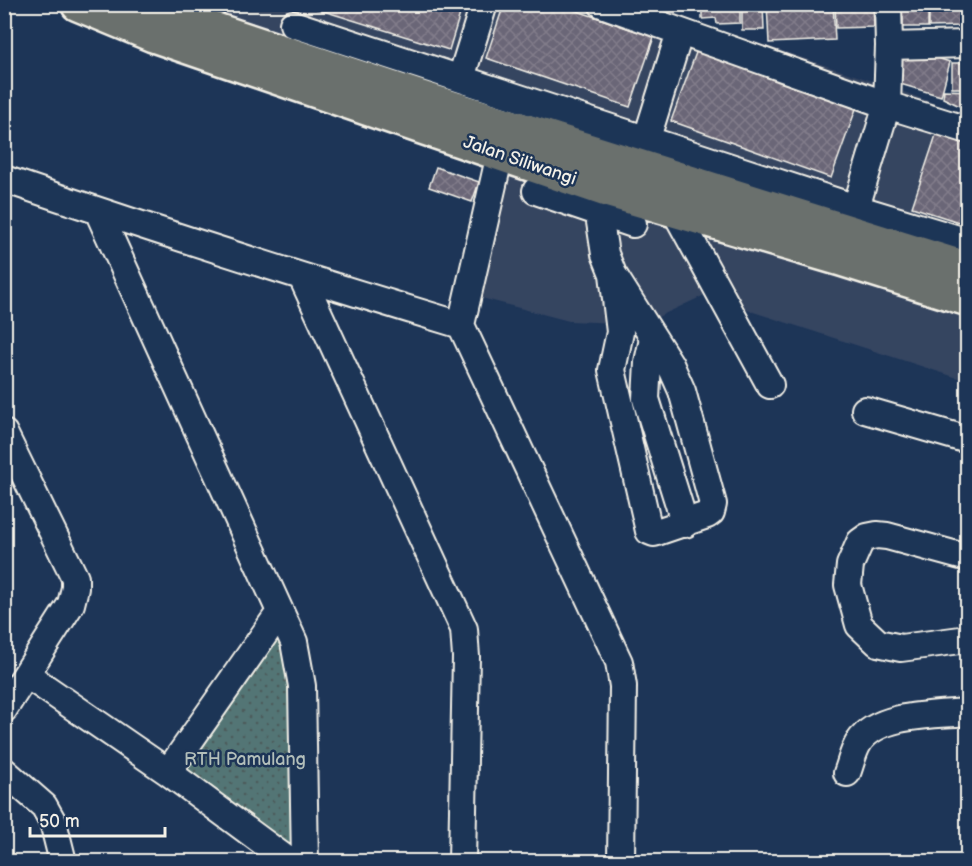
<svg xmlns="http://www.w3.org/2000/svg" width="972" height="866" viewBox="0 0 972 866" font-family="'Balsamiq Sans',sans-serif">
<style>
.built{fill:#344461}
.park{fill:url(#park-dots);stroke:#a3b2ae;stroke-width:1.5}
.building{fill:url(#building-cross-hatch);stroke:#f4f1e8;stroke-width:1.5}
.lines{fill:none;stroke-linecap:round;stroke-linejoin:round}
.minor-casing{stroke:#f4f1e8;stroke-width:30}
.major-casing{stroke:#f4f1e8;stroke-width:38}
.minor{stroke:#1d3557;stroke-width:26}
.major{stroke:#6a706d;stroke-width:33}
.labels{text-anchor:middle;stroke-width:5;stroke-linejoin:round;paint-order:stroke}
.street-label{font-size:18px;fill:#f4f1e8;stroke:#1d3557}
.park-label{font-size:18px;fill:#b3bfba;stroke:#1d3557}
</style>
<defs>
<pattern id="park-dots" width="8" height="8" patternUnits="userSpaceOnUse" patternTransform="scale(1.5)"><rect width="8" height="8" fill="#527474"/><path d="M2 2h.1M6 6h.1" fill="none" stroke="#4d5c5b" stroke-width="1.8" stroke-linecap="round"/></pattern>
<pattern id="building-cross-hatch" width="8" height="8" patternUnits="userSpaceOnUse" patternTransform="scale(1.5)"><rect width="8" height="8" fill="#6b6677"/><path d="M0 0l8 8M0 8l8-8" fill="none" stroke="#817c8a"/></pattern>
</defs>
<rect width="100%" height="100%" fill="#1d3557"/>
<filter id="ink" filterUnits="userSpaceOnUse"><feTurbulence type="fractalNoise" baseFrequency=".0167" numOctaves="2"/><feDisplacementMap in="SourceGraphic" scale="12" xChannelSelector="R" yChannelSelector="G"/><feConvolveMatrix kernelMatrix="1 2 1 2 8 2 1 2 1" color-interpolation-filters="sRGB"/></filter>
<g filter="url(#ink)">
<path class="built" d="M58,5h595l57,22 189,63 68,26v265l-223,-72 -18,-24 -83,39 -74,-3 -99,-26 35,-138 -419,-138z"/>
<path class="park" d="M280,612l18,46 6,203 -136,-89z"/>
<path class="building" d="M318,4h145l-14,46 -132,-41z
M504,4h53l97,33 -24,70 -144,-49z
M702,4h38v19l-23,1 -1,-6 -14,1z
M742,4h21l1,26h-22z
M767,4h66l2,36 -66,3z
M835,4h38l1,23 -38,1z
M892,4h36v23h-25v-10h-10z
M929,4h31l1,22 -32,1z
M961,4h7v23h-5z
M900,47l50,15 -9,34 -51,-15z
M697,50l160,56 -26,72 -160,-57z
M952,63h16v25h-16z
M944,90l24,1v19l-25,-12z
M938,129l30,9v87l-56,-18z
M436,167l43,15 -7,20 -43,-15z"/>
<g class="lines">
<defs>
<path id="minor" d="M602,4l285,101 81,25
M293,24l563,184 112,34
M889,46l79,-2
M461,78l23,-74
M646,141l34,-109
M500,154l-39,171 158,337 4,24 -2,176
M4,179c152,52 304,100 457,146
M606,190l-6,32 5,32 8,20 57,90 12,27 31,113 -2,8 -4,3 -53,18 -5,-2 -37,-161 8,-38 -7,-58
M536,191l97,33
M98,211l196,431 8,44 3,176
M675,211l95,174
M851,224l36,-119 2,-59 -1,-42
M302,277l162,352 2,28 -4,205
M653,339l-5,23 -2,37 39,125
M865,410l103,30
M4,433l71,145v10l-4,16 -67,105
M968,558l-81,-22 -10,-1 -10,2 -7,5 -10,23 -2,20 11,40 19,18 23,5 67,-9
M27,675l141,97 122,90
M4,771l40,35 9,16 10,40
M168,772l112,-160
M847,773c4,-10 6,-22 12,-31 19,-29 77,-27 109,-30"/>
<path id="major" d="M78,4l75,31 453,155 235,69 127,40
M137,4l287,95 544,170"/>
</defs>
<use href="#minor" class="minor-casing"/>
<use href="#major" class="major-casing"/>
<use href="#minor" class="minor"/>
<use href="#major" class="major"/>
</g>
</g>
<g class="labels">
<g class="street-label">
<text transform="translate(520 160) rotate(19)" y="6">Jalan Siliwangi</text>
</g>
<g class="park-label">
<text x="245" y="765">RTH Pamulang</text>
</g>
</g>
<rect width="972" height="866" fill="none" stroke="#1d3557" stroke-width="24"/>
<rect x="12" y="12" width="948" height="842" fill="none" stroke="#f4f1e8" stroke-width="2" filter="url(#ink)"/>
<path d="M30 827v9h135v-9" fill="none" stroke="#f4f1e8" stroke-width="3"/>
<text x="39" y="827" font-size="18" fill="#f4f1e8" stroke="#1d3557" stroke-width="4.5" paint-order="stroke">50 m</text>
</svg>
